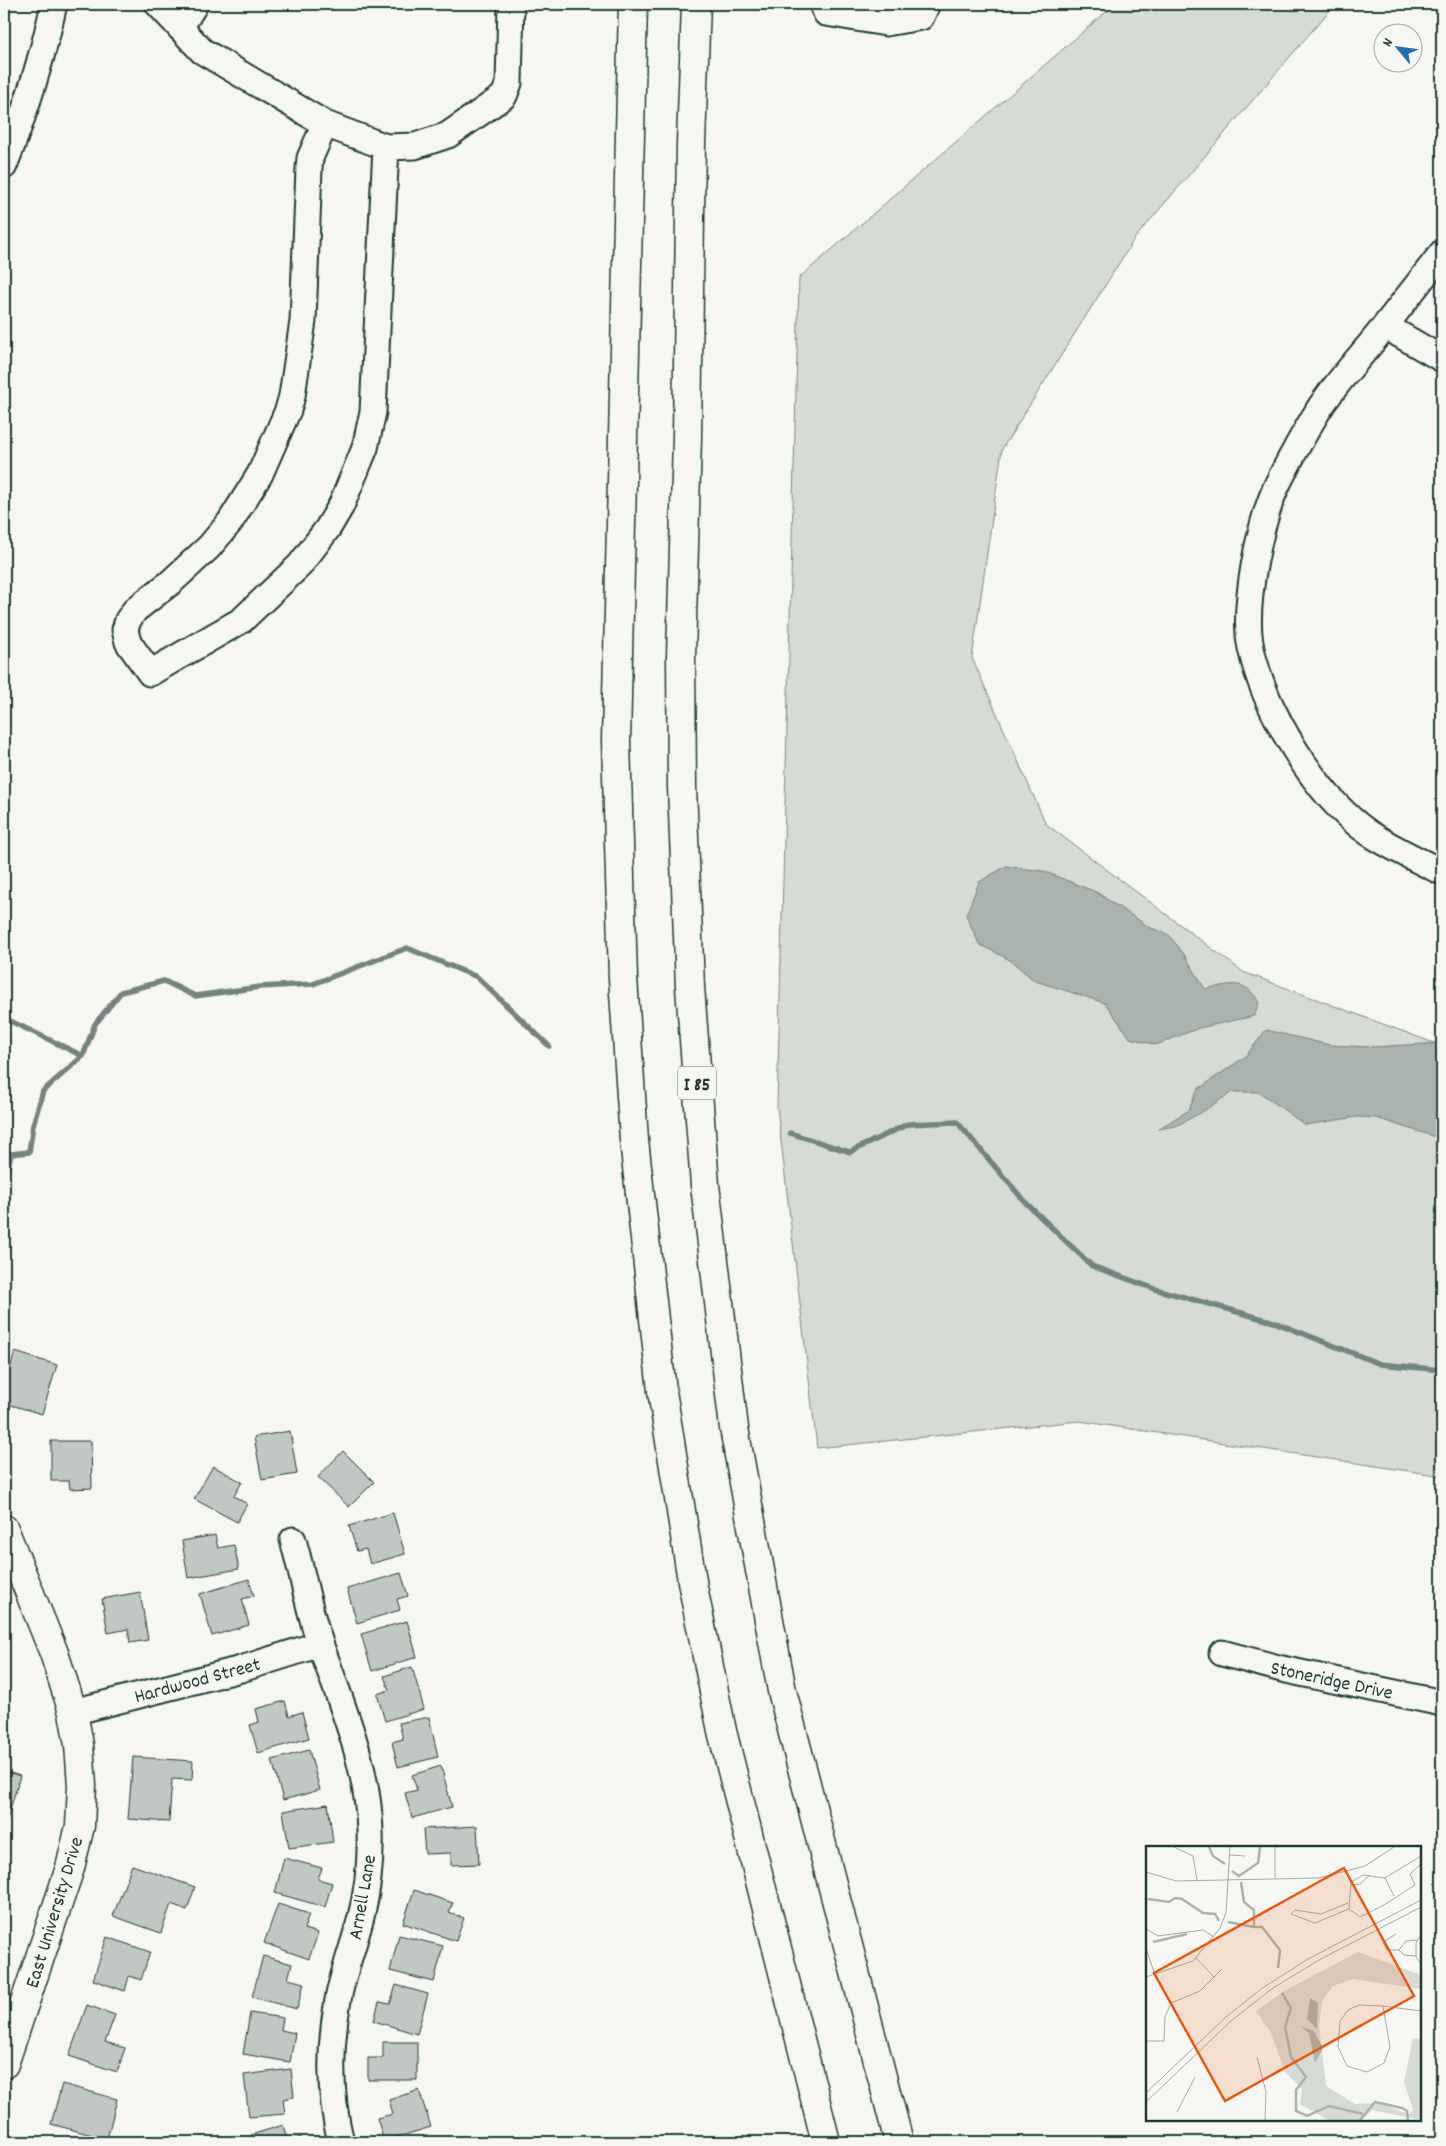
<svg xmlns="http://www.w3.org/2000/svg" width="1446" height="2146" viewBox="0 0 1446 2146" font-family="Dekko,sans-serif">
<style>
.green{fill:#d6dbd6;stroke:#7a8c85}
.water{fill:#aab3ae;stroke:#72847d}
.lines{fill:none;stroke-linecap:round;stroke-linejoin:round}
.stream{stroke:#72847d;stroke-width:5.5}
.building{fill:#c1c8c3;stroke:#1f3d34}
.minor-casing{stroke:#1f3d34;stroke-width:29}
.major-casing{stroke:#1f3d34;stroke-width:31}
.highway-casing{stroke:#1f3d34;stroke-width:31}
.minor{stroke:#f6f6f2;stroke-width:25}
.major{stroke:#f6f6f2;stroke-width:28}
.highway{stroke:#f6f6f2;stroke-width:28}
.labels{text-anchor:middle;stroke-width:4;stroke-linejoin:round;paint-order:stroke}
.shield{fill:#f6f6f2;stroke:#60746d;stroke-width:1}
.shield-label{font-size:19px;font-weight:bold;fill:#1f3d34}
.street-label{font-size:20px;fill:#1f3d34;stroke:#f6f6f2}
.inset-river{fill:none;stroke:#aab3ae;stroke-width:2.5}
.inset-road{fill:none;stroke:#a0aca6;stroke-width:1}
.view{fill:#e8590c;fill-opacity:0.15;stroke:#e8590c;stroke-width:2.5}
.inset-edge{fill:none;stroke:#1f3d34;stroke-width:2.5}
</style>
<rect width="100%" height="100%" fill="#f6f6f2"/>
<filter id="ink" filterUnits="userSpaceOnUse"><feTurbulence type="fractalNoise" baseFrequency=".02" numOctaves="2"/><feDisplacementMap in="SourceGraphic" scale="10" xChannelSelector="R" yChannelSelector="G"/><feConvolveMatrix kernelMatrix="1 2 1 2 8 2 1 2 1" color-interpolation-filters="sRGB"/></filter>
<g filter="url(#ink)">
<path class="green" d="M1115,4h220l-200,234 -133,211 -30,209 74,166 197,148 199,74v430l-363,-55 -262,27 -40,-341 22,-829z"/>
<path class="water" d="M1006,866l37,5 53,21 53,35 20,8 17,22 19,32c24,-4 41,-12 54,14l-5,13 -55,12 -43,17 -26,-7 -25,-35 -70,-22 -25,-21 -31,-16 -13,-29 13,-33z
M1266,1030l64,15 40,2 72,-4v96l-66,-21 -19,-1 -52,8 -46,-33h-27l-30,20 -26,14 -18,3 31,-19 8,-20 49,-34z"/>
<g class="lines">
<path class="stream" d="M4,1018l79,38 12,-32 26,-32 43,-11 31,15 65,-9 53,-3 94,-36 70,29 72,69
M790,1133l60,19 58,-28 49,-2 69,81 66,63 63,23 119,33 106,42 62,6
M4,1176l2,-1 5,-21 18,-2 4,-27 10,-34 40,-35"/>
</g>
<path class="building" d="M15,1352l42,13 -15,49 -38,-11v-14z
M290,1431l7,43 -35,6 -8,-43z
M51,1441h40l1,47 -22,1 -1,-8h-18z
M343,1451l31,31 -25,25 -31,-30z
M213,1466l29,16 -8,14 13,8 -10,18 -43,-23z
M393,1513l12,41 -35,10 -4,-15 -9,2 -8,-25z
M215,1535l3,13 16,-3 5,24 -51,9 -6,-37z
M401,1573l7,23 -11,3 3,11 -43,13 -10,-34z
M249,1579l5,17 -12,3 7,26 -37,11 -12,-42z
M140,1592l8,48 -18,3 -2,-14 -20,4 -6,-34z
M407,1621l10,36 -45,14 -11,-37z
M412,1667l12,42 -39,12 -8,-27 12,-4 -5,-14z
M285,1701l4,15 13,-4 7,26 -51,15 -8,-28 9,-3 -3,-13z
M429,1717l9,40 -40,10 -6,-25 11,-3 -4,-16z
M309,1750l11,40 -37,10 -11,-40z
M133,1757l60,4 -1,19 -20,-1 -3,43 -41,-3z
M441,1766l11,41 -40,11 -7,-25 12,-3 -5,-15z
M4,1771l16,5 -16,54z
M328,1804l5,38 -44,6 -6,-37z
M477,1826l2,38 -28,1v-12l-26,1 -2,-25z
M284,1858l38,10 -4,11 14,4 -7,24 -50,-14z
M132,1865l63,22 -8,23 -16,-6 -10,29 -48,-17z
M414,1890l39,13 -4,10 15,5 -8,23 -53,-18z
M278,1904l31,10 -5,15 14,4 -9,26 -45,-16z
M399,1935l44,11 -9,36 -44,-11z
M107,1937l43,15 -9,28 -12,-4 -4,15 -32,-11z
M263,1956l29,8 -4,15 16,4 -7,26 -45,-12z
M396,1985l32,9 -11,40 -43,-13 5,-19 11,2z
M87,2005l28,10 -10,27 20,6 -8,24 -48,-16z
M250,2013l33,5 -2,12 14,3 -5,29 -47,-8z
M383,2042h34v38h-49v-22h15z
M291,2069l3,28 -11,2 2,15 -36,3 -5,-42z
M62,2084l55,15 -10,40 -56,-15z
M419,2090l12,37 -47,14 -7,-23 16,-4 -4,-14z
M283,2125l4,16 14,-4 1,5h-49l-2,-7z"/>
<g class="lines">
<defs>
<path id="minor" d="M158,4l44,47 123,73 61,23 29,-1 33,-11 56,-39 5,-13 2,-79
M822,4l4,9 60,10 35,-6 6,-13
M180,28l15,-24
M325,124l-15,34 -1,10 -6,153 -11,75 -4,14 -28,64 -30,48 -21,25 -38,35 -36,28 -7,10 -3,10 3,12 22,31 92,-53 58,-55 28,-37 13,-22 24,-58 8,-36 13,-265
M4,166c21,-53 38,-106 50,-162
M1385,326l57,-73
M1442,359l-57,-33c-21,27 -47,54 -66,83 -14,23 -28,48 -40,72 -19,38 -37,126 -28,167 13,61 65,149 118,185 23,15 48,27 73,39
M293,1540c10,35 16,72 28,106 21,60 47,119 49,185 1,28 -2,58 -9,86 -7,28 -18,55 -23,83 -9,49 -9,95 3,142
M1222,1653l60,16 160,34
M73,1712l168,-43 79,-25"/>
<path id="major" d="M4,1529l50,124 19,59 6,33 3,40 -2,41 -10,42 -66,196"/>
<path id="highway" d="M633,4l-17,737 7,237 11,162 28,251 31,196 29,144 104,411
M696,4l-5,139 -4,294 -6,220 1,130 8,200 15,198 29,243 48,263 117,451"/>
</defs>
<use href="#minor" class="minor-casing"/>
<use href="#major" class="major-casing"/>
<use href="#highway" class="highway-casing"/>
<use href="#minor" class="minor"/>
<use href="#major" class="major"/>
<use href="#highway" class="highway"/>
</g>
</g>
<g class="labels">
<rect class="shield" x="678" y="1066.5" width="38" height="33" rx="4"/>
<g class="shield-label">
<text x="697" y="1090">I 85</text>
</g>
<g class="street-label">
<text transform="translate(197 1679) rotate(-15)" y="7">Hardwood Street</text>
<text transform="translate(1332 1679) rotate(12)" y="7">Stoneridge Drive</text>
<text transform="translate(361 1897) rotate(-80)" y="7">Arnell Lane</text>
<text transform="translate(53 1912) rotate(-73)" y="7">East University Drive</text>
</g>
</g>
<g transform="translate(1146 1846)">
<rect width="275" height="275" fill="#f6f6f2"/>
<path d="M212,106l63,23v14l-68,-10 -20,7 -11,15 -3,25 7,60 29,18 24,-1 30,11 4,-4 -9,-28 9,-44 8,1v81l-49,-10 -10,10h-34l-28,-16 2,-15 -17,-17 -14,-39 -15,-22 28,-20z" fill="#d6dbd6"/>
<path d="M164,152l8,5 -1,26 -10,-10zM154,180l14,5 9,17 -8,15 -6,-30z" fill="#aab3ae"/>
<path class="inset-river" d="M63,1l4,9 12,8M86,25l7,5 19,-13 2,-16M95,36l3,20 10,8v17h8l18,23 -2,18M2,53l21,3 6,-4 7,1 21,14 12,1 4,7M82,76l26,5M7,96l34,-8M136,147l9,15 -6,19 6,30 15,20 -10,13v21l11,5 22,-10 34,8M214,274l15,-18 27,6 5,3 1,9"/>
<path class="inset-road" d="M28,1l19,9 4,24M129,1v31M84,9l15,1M0,26l30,9 143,-3 46,-12 29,-19M239,32l36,-22M204,39l10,-1 10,-9M248,50l-9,-18 -22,-3 -12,7 -2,27 11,8 24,-12 31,-20 -5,-11 11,-10M202,57l-27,11 -26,-4 -4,4 24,9 34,-14M0,83l12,7 45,-6 11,7M250,88l-13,8 4,8h12M275,88l-5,9v14l5,7M0,102l8,24M270,110l-12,-1 -5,-5 7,-9 11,-1M50,112l18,19M0,131l47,-16 27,-33 6,-15 4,-66M213,159l24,1 7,41 -6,16 -17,9 -20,-6 -9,-19 2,-26 8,-11zM237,160l38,5M0,195h18l1,-24 6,-14 29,-12 22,-22M111,211l9,35 -1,28M0,247l80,-76 35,-28 47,-30 113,-59M0,256l86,-82 41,-32 46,-28 102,-53M31,266l18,-35"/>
<path class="view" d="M198,22l70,128 -189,105 -71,-128z"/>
<rect width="275" height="275" class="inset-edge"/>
</g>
<rect width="1446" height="2146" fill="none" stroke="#f6f6f2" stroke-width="20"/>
<rect x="10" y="10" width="1426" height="2126" fill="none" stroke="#1f3d34" stroke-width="2" filter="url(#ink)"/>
<g transform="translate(1398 48) rotate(299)"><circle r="24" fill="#f6f6f2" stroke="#a0aca6"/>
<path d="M0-4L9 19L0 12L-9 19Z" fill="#1f6fb2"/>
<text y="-8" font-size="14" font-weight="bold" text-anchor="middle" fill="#1f3d34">N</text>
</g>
</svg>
